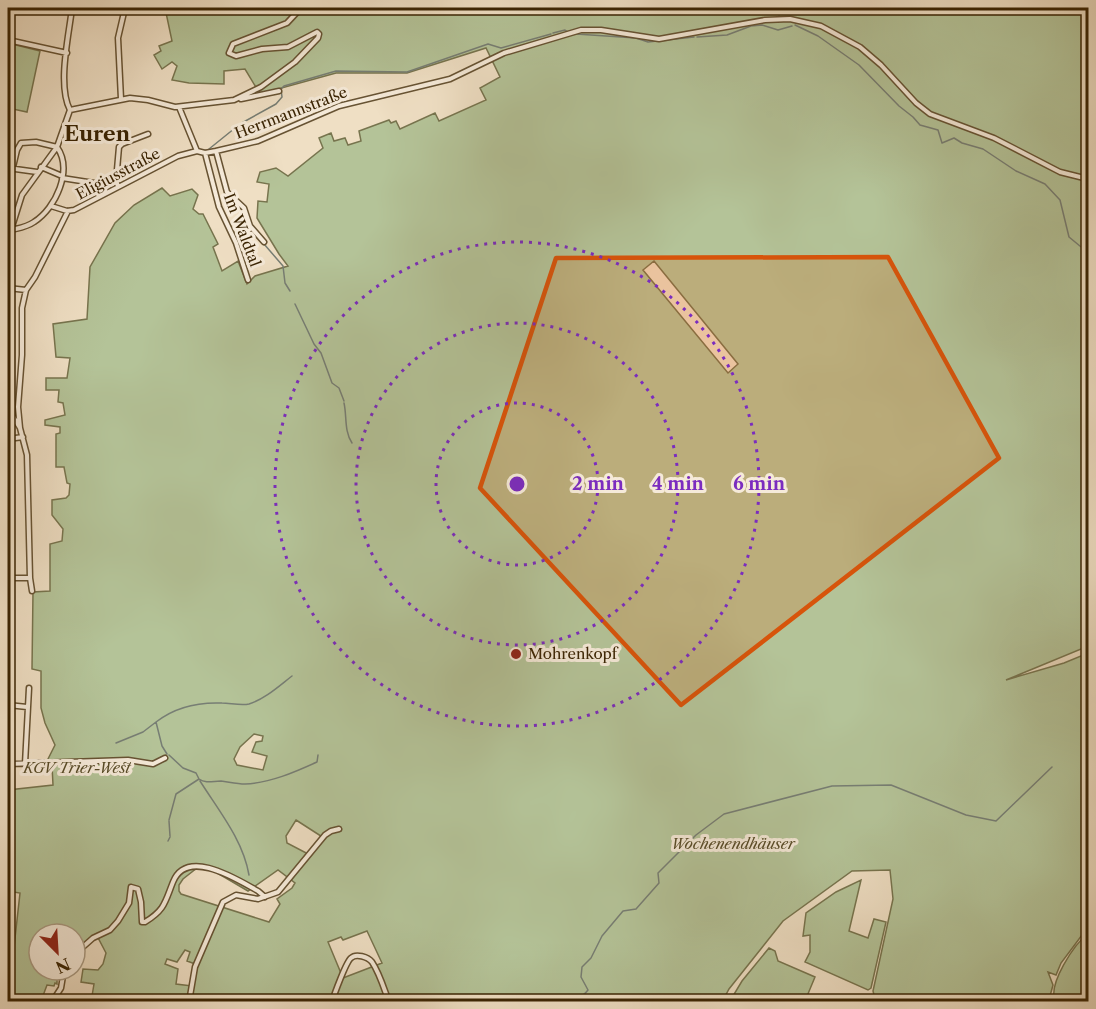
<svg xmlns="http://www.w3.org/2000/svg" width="1096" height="1009" viewBox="0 0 1096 1009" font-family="'Libre Caslon Text',serif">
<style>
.green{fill:#b4c398;stroke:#77744e;stroke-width:1.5;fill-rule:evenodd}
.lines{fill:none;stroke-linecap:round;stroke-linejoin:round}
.stream{stroke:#777e74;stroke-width:1.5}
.minor-casing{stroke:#675333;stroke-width:7}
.minor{stroke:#f5ead9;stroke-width:4}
.marked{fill:#d7540b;fill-opacity:0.2;stroke:#d7540b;stroke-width:4.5;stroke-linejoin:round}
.ring{fill:none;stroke:#7b2cbf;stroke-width:3;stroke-dasharray:3 6}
.poi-dot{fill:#8f2418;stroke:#f5ead9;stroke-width:2}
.labels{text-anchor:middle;stroke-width:6;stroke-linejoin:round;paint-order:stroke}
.street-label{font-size:15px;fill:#3a2403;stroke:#f5ead9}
.poi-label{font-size:15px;fill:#3a2403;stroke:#f5ead9;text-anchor:start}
.park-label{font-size:15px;font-style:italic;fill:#584c28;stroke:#f5ead9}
.district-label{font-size:21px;font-weight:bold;fill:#3a2403;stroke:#f5ead9}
.centre{fill:#7b2cbf;stroke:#f5ead9;stroke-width:3}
.ring-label{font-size:18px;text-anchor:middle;font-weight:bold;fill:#7b2cbf;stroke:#f5ead9;stroke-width:6;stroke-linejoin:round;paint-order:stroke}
</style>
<rect width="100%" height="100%" fill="#efdfc4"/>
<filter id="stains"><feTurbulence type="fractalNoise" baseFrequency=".00333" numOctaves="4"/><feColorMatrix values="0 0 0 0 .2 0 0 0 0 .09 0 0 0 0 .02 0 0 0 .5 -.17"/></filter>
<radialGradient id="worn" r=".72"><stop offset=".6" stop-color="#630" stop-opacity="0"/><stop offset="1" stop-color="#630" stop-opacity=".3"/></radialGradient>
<path class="green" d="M165,8h923v633l-2,6 -80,33 58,-17 24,-10v274l-27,36 -5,12 -8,-3 5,13 -3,11 2,5h-172l-6,-6 -1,-4 20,-92 -3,-29 -38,1 -69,50 -54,68 -7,13 -645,-1 9,-6 6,1 2,-12 -13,-2 2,-13 15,1 5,-6 3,-11 -10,-19 -21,17v-17h-36v36h18v14l-2,-1 -1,3 -7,-1 -6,16h-33l12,-108 -12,-2v-101l45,-5 -1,-20 -5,-4 8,-16 -10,-22 -4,-15v-37l-9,-2 1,-77 17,-1v-47l12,-3 1,-12 -11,-14v-15l14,-2 3,-3 1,-11 -3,-1 -3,-16h-8v-33l4,-1v-6l-15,-2v-5l20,-5 -2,-12 -5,-1 1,-12h-13v-12h21l3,-20 -14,-1 -3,-33 34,-5 3,-52 25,-44 19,-18 28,-17 8,8 22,-7 6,6 -5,14 6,5h4l15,30 -5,3 9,24 16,-10 9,23 8,-8 33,-10 -9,-12 -22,-36 1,-17 9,1 2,-18 -12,-2 3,-10 16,-4 12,8 35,-28 -4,-10 12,-5 3,8 11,-3 3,7 13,-4 -2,-10 30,-11 2,3 5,-2 4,8 35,-16 4,8 47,-21 -6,-12 20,-11 -14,-29 -79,25h-71l-76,21 -15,-25 -21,2v13l-35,-1 -17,-3 5,-14 -5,-4 -10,7 -8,-14 7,-4 -2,-5 13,-5zM654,261l84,103 -10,9 -85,-103zM254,734l9,2 -1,5 -6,1 -4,10 15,4 -4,14 -26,-5 -3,-6 6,-12zM296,820l28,18 -14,17 -23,-12 -1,-7zM197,868l17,3 34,20 30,-21 17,13 -3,5 -15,11 3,5 -11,18 -88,-28 -2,-3v-6l4,-6zM367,931l15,32 -39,15 -15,-36 13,-5 2,3zM185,950l5,2 -3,9 11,4 -6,21 -16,-2 2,-15 -13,-5 2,-5 10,3z
M8,43l32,8 -13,61 -19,-4z
M861,880l-12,51 19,7 6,-19 12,3 -15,66 -3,2 -63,-28 5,-10v-17l-7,1 3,-23 30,-21z
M1088,934v67h-33c-7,-17 19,-57 33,-67z
M769,948l6,3 3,10 37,16 -10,24h-75l12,-20z"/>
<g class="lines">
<path class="stream" d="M779,15l2,-7
M795,25l23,11 41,29 40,41 14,11 7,8 18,5 4,13 12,-5 8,5 21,6 33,22 29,13 15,16 9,37 17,14
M553,33l12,-3 3,2
M576,34l60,4 12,4 46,-5
M697,37l30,-2 24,-9 11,-1 16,5 14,-4
M209,149l31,-25 36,-20 6,-7 -1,-8 3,-3 52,-15 71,1 81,-28 13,4 50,-14
M264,244l19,22 2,17 5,8
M295,304l19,40 7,9 11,30 7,5 5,13
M344,403c3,13 0,28 8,40
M156,722c19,-15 42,-20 66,-19 8,0 19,3 27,1 16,-5 30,-18 43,-28
M116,743l27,-11 13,-10 6,24 5,8
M199,779c7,5 14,2 22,2 8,1 16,3 24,3 25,-1 50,-12 72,-22l1,-7
M200,781c19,30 43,59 49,94
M169,820l7,-26 23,-15 -3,-6 -13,-5 -14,-13
M169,821l1,15
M168,841l2,-4
M560,1002l1,-4c12,-5 17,5 27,-8l-7,-13 1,-10 9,-9 11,-22 21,-25 13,-2 23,-26 -1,-10 38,-38 28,-21 108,-28 59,-1 75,30 30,6 56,-54"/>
<defs>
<path id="minor" d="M8,40l59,13
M121,99l-3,-61 7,-30
M241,99l38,-8
M179,107l18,44
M70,110c-13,-25 -1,-75 2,-102
M216,151l11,41 17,16 6,18 14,16
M205,153l14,54 17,36 12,37
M41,167l21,9
M8,168l29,4
M62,178l32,5 5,4
M118,186l-2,-5 3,-34 3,-3 26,-10
M51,206l16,5 7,-1 104,-54 19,-5 8,2 11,-2 42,-10 81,-35 111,-27 54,-26 77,-23h20l58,9 106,-19 25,-1 31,7 39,21 21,18 35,38 14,11 64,24 66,34 28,7
M11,230c8,-2 16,-3 23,-8 22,-14 39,-52 23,-75l-21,-5 -15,1 -4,7 -4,17
M8,232l3,-2 11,-35 35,-48 13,-37 60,-12 18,2 27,7 59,-7 27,-13 34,-25 23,-24 1,-4 -2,-2 -29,15 -26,2 -26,7 -7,-3 4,-9 54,-21 14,-15
M8,288l18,2
M8,408l12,20
M8,439l15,-2
M8,578h22
M32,591l-2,-13 -3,-123 -7,-27 -2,-21 4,-52v-47l4,-18 9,-13 33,-66
M8,705l19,2
M8,764l120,-4 25,4 12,-6
M25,764l4,-76
M75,954l18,-16 17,-8 8,-9 11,-18 2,-16 7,2 3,13 1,20h3c20,-12 20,-20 28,-40 14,-35 65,-2 85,9l7,6
M52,1002l9,-14 3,-18
M189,1002l6,-35 28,-65 13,-7 22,4 20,-7 47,-57 6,-4 8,-2
M332,1002c2,-7 14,-40 19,-44 5,-5 17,-1 21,4 8,12 12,27 17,40"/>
</defs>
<use href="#minor" class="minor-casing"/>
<use href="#minor" class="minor"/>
</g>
<path class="marked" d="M888,257l111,201 -318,247 -201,-217 76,-230z"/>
<g class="ring">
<circle cx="517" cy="484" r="81"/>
<circle cx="517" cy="484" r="161"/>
<circle cx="517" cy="484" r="242"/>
</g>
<circle class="poi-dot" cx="516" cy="654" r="6"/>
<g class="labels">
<g class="street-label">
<text transform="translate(291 113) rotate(-21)" y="5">Herrmannstraße</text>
<text transform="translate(118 174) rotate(-28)" y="5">Eligiusstraße</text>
<text transform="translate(242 230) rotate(69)" y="5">Im Waldtal</text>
</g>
<g class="poi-label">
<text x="528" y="659">Mohrenkopf</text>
</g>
<g class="park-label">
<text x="77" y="773">KGV Trier-West</text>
<text x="733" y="849">Wochenendhäuser</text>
</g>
<g class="district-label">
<text x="97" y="141">Euren</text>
</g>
</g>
<circle cx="517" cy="484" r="9" class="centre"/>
<g class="ring-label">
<text x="598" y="490">2 min</text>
<text x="678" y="490">4 min</text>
<text x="759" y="490">6 min</text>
</g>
<rect width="1096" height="1009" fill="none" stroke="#efdfc4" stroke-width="30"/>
<rect x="9" y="9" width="1078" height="991" fill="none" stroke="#3a2403" stroke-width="3"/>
<rect x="15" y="15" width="1066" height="979" fill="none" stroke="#3a2403" stroke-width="1.5"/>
<g transform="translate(57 952) rotate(156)"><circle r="28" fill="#f5ead9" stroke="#aa9b83" stroke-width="1.5"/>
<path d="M0-4.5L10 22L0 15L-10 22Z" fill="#8f2418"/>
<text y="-9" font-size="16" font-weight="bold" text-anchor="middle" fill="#3a2403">N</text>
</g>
<rect width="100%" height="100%" filter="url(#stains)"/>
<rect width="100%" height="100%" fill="url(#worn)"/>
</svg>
